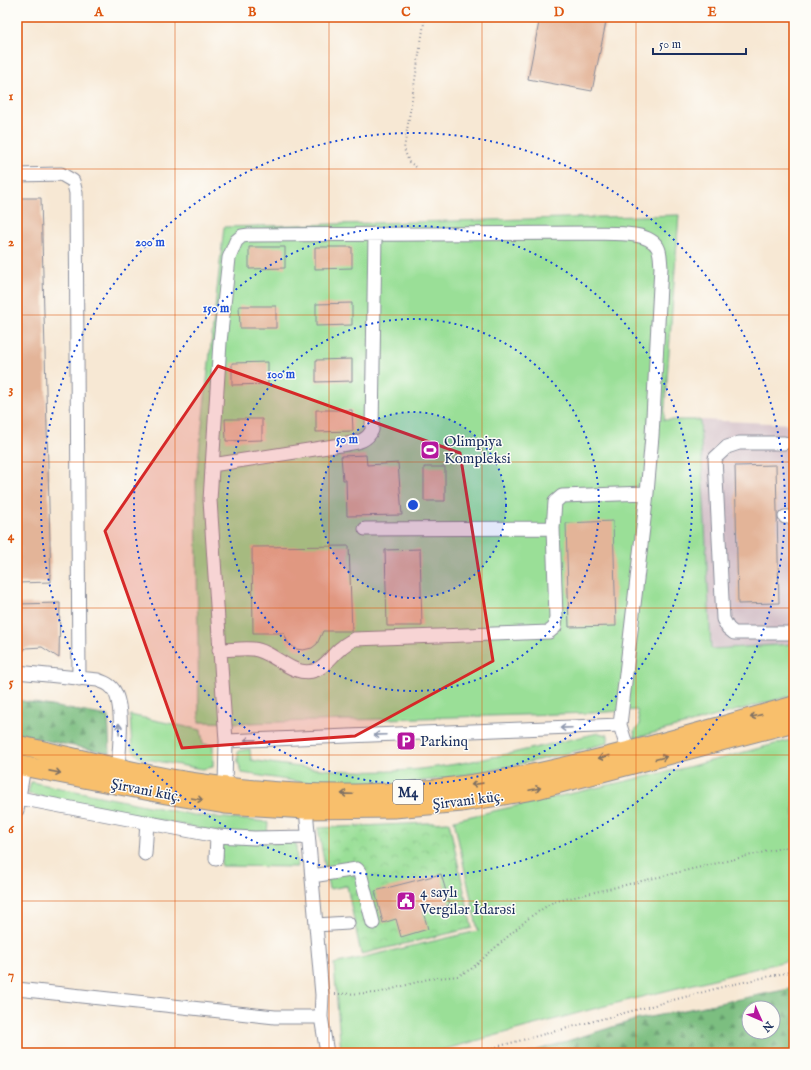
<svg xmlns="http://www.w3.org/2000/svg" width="811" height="1070" viewBox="0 0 811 1070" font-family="'IM FELL English',serif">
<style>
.industrial{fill:#d2bdc6}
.grass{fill:#9adf97;stroke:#5a877a}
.forest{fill:url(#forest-firs);stroke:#4b766f;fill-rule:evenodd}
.park{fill:url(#park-crowns);stroke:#5a877a}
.building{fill:#e3b498}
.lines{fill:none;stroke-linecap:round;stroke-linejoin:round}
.minor-casing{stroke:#898c99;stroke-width:15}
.highway-casing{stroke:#898c99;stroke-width:21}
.path{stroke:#898c99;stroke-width:2;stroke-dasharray:1 3;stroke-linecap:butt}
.minor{stroke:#fff;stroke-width:13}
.highway{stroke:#f8bf6c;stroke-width:19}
.oneway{stroke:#7e7064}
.oneway2{stroke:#8d97ae}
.marked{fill:#d62828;fill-opacity:0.2;stroke:#d62828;stroke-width:3;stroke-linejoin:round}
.grid{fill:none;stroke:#de5710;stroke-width:1;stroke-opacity:0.55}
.ring{fill:none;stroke:#1d4ed8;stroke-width:2;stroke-dasharray:2 4}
.labels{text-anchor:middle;stroke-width:3;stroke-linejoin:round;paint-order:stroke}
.shield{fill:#fdfcf7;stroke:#5f6c8c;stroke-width:1}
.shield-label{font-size:14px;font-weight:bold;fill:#1b2f5e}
.poi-label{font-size:15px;fill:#1b2f5e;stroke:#fdfcf7;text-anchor:start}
.street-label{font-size:15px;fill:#1b2f5e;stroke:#fdfcf7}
.centre{fill:#1d4ed8;stroke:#fdfcf7;stroke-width:2}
.ring-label{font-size:12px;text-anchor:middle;font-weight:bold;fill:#1d4ed8;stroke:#fdfcf7;stroke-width:3;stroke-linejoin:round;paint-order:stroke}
.neatline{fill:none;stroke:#de5710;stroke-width:1.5}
.grid-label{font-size:13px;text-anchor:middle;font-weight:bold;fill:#de5710}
</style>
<defs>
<pattern id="forest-firs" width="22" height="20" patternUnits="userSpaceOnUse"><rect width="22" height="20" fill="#7bbe80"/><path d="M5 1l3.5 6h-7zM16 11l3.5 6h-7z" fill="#649b6c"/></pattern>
<pattern id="park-crowns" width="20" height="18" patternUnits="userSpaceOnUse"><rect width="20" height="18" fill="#9adf97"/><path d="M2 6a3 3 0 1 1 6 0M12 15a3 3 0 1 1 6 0" fill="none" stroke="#84c085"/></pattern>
</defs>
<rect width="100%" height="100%" fill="#fdfcf7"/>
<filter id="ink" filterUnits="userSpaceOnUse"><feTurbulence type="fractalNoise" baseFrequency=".025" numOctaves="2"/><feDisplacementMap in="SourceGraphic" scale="8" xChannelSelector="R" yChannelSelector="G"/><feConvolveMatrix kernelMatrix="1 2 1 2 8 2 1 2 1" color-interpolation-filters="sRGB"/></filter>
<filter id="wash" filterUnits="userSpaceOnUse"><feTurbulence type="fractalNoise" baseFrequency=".012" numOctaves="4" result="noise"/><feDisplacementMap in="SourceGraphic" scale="16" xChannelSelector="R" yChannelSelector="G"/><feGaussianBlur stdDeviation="0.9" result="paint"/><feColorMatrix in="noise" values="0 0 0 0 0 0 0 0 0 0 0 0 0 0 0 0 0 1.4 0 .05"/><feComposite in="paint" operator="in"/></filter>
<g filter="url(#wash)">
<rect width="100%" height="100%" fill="#f7e8d4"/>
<path class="industrial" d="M700,420l94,4v220l-83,5z"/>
<path class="grass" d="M679,215l-15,205h36l11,229 83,-5v51l-159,43 -1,-7 6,-6 -3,-15 -45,3 -346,10 -47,-1 -3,-242 28,-253z
M130,715l71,15 2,14 10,1v22l-11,2 -62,-11 -8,-9z
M598,733l10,2v8c-91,23 -184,46 -279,42 -29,-2 -59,-8 -87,-12l-4,-11v-11l12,-2 1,11c53,9 107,14 160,10 63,-6 126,-23 187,-37z
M794,739v220l-197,49 -166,45h-90l-7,-89 144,-33 -24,-111 230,-52z
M31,782l162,33 75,7 -1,13 -44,-2 -195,-39z
M222,841l74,2 1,24 -76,-1z"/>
<path class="forest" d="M17,700l91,16 2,37 -93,-18z
M794,988v65h-266l107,-33zM749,1008h24v24h-24z"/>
<path class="park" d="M449,822l23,106 -111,26 -14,-68 -18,3 -11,-61z"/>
<g id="blocks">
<path class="building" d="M540,17h67l-15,74 -64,-12z
M17,198h24l10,384 -34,1z
M249,247h36v21l-36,1z
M315,247h37v21l-37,1z
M352,303v22l-36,1v-22z
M239,306h37v22h-36z
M352,359v22l-36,1v-22z
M268,362v22l-36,1v-22z
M316,410h36l1,21 -37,1z
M225,419h37v21l-36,1z
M366,455l1,10 31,-2 4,52 -55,1 -1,-36h-3l-2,-24z
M776,465l3,138 -41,1 -3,-138z
M424,467h21v34h-21z
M613,521l3,105 -47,1 -3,-104z
M349,546l3,85h-29l-6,13 -5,4 -9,2 -7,-1 -8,-6 -4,-10h-31l-1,-86z
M420,549l2,77h-35l-2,-76z
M60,603l-1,55 -17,-11 -16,1 -9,9v-53z
M441,874l9,31 -27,7 5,17 -27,8 -5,-18 -13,4 -8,-32z"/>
</g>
</g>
<g filter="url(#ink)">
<use href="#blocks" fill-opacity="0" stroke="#898c99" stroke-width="1"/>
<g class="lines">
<defs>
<path id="minor" d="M17,175l44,-1 12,7 3,12 3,486
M784,443h-45l-12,4 -12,11 8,161 5,9 6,5h60
M212,465l135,-21c11,-2 20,-3 25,-14l3,-196
M785,517h9
M365,529l188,-1
M219,650c11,0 23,-2 34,-1 22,2 39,30 63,21 11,-5 16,-15 25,-22 4,-4 9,-6 13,-9l195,-7 6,-5 1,-10 -3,-89 2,-26 7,-6 85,-3
M17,672l81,8c4,2 9,3 12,6 16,12 9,63 8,82
M226,741l-16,-241 10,-158 9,-84 7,-17 6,-5 7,-1 343,-2c18,1 57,-3 66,15 3,6 2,13 3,19l-9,169 -5,57 -27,232
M225,787l1,-46 394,-16 8,26
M19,798l198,38 37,2 54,-1
M306,809l16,186 -1,22 6,36
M17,810l7,-44
M145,854l2,-32
M216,859l1,-23
M312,876l45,-7 3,4 13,50
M316,925l32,-2
M17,989l258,28h46"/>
<path id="highway" d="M17,745c52,11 103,25 155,34 60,10 122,16 183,15 150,-1 295,-49 439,-88
M17,765l149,29 59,10 81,5 88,-1 68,-6 71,-12 261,-68"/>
</defs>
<use href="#minor" class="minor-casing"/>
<use href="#highway" class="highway-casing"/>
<path class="path" d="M416,167l-7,-5 -5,-13 21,-132
M335,994l43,-1 50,-14 30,-3 13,-7 59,-52 23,-15 241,-57
M473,1053l257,-68 64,-14"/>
<use href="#minor" class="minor"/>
<use href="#highway" class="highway"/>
</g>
<defs><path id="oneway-shaft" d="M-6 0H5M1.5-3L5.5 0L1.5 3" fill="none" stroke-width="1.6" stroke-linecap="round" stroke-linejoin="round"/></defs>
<g class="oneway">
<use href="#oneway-shaft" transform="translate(756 716) rotate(165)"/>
<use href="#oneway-shaft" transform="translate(604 757) rotate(166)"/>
<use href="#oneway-shaft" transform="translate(661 758) rotate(-15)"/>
<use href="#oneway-shaft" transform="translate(55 772) rotate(11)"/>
<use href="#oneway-shaft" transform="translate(477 784) rotate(172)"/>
<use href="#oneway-shaft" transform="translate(535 789) rotate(-12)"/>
<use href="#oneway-shaft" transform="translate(347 794) rotate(-178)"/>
<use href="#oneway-shaft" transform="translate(197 799) rotate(9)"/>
</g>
<g class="oneway2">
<use href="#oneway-shaft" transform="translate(566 728) rotate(178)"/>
<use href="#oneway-shaft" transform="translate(119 729) rotate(-91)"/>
<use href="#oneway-shaft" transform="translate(380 735) rotate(178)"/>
<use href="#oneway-shaft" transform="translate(250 740) rotate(178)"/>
</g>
</g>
<path class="marked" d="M218,366l242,87 33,208 -138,75 -173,12 -77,-217z"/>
<path class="grid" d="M175,17v1036M329,17v1036M482,17v1036M636,17v1036M17,169h777M17,315h777M17,462h777M17,608h777M17,755h777M17,901h777"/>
<circle cx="413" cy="505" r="93" fill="#1d4ed8" fill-opacity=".12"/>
<g class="ring">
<circle cx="413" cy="505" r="93"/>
<circle cx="413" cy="505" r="186"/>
<circle cx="413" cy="505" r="279"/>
<circle cx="413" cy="505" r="372"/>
</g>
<defs>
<symbol id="stadium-square" viewBox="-11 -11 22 22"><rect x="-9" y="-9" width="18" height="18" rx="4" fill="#b5179e" stroke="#fdfcf7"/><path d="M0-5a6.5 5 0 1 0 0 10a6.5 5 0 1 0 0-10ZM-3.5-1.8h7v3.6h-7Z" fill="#fff"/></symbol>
<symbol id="parking-square" viewBox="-11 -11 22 22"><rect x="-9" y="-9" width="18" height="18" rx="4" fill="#b5179e" stroke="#fdfcf7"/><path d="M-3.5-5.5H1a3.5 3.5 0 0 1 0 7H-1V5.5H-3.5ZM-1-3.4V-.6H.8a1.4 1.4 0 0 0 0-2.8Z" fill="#fff"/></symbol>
<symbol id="civic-square" viewBox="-11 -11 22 22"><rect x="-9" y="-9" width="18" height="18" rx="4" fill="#b5179e" stroke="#fdfcf7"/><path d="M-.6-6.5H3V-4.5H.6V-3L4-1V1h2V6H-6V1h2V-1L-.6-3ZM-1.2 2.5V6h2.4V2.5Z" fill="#fff"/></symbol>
</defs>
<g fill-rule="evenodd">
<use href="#stadium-square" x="419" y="439" width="22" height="22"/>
<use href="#parking-square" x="395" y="730" width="22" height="22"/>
<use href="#civic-square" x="395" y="890" width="22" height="22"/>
</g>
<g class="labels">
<rect class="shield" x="393" y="780" width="30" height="24" rx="3"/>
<g class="shield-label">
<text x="408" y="797">M4</text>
</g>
<g class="poi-label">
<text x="444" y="446">Olimpiya<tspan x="444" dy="17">Kompleksi</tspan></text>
<text x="420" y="746">Parkinq</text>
<text x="420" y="897">4 saylı<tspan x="420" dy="17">Vergilər İdarəsi</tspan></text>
</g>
<g class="street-label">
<text transform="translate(146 790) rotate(11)" y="5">Şirvani küç.</text>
<text transform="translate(468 800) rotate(-7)" y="5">Şirvani küç.</text>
</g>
</g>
<circle cx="413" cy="505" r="6" class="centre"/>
<g class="ring-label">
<text x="150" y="246">200 m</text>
<text x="216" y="312">150 m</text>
<text x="281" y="378">100 m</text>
<text x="347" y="443">50 m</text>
</g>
<rect width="811" height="1070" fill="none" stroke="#fdfcf7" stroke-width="44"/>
<g transform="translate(761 1020) rotate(135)"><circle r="19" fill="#fdfcf7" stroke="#a3aaba"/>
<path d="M0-3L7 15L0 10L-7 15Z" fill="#b5179e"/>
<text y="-6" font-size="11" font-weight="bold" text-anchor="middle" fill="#1b2f5e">N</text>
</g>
<path d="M653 48v6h93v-6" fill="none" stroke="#1b2f5e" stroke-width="2"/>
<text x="659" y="48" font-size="12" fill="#1b2f5e" stroke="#fdfcf7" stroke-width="3" paint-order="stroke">50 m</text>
<rect x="22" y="22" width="767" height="1026" class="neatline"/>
<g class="grid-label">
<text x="99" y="16">A</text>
<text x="252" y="16">B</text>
<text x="406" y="16">C</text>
<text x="559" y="16">D</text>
<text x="712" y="16">E</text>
<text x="11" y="100">1</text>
<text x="11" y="246">2</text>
<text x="11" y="393">3</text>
<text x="11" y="540">4</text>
<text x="11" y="686">5</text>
<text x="11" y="833">6</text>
<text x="11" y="979">7</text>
</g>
</svg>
